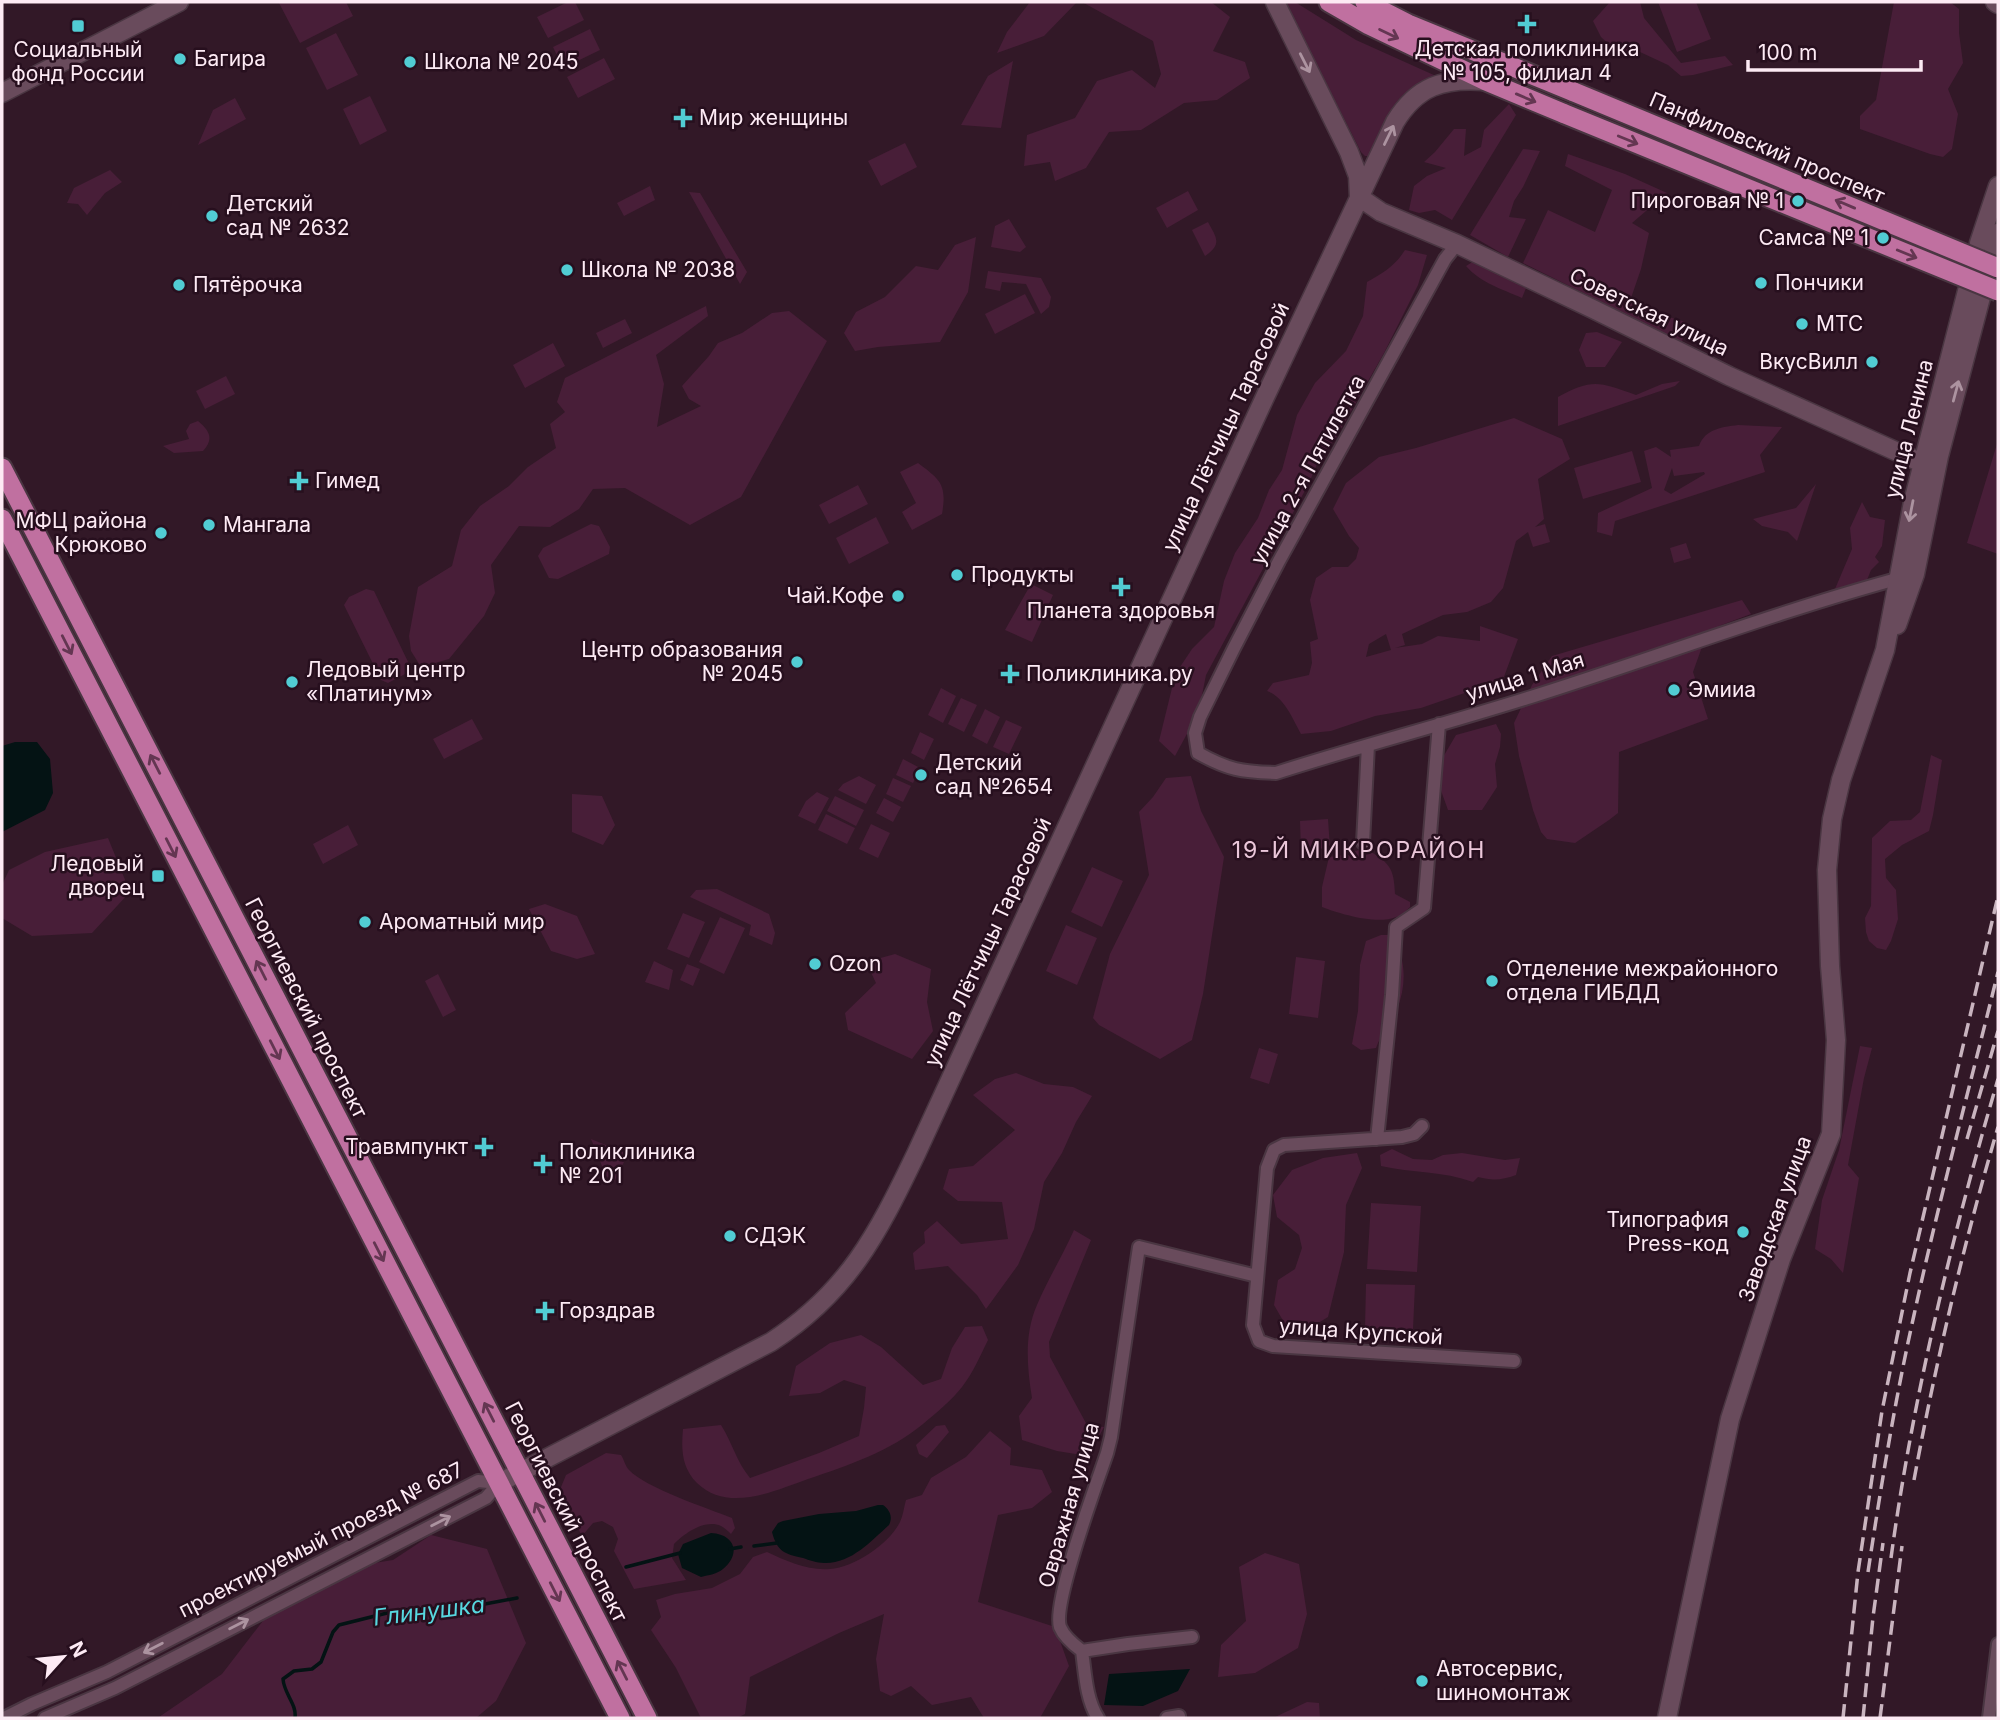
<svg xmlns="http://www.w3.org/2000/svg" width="2000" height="1720" viewBox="0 0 2000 1720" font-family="Inter,sans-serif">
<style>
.green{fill:#481e38;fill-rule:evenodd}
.water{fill:#041314}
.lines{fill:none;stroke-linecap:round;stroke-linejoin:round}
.stream{stroke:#041314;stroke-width:3.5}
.street-casing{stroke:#4a3642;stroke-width:16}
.secondary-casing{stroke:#4a3642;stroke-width:21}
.primary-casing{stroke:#4a3642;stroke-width:23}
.street{stroke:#694b5c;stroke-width:12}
.secondary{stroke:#694b5c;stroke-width:18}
.primary{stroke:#c070a0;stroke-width:19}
.rail{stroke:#c9b4bf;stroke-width:3.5;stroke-dasharray:14 7;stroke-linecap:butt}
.primary-bridge-casing{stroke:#4a3642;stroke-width:23;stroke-linecap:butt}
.primary-bridge{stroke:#c070a0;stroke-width:19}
.oneway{stroke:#643652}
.oneway2{stroke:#ac93a0}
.poi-dot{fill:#51ccd3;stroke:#270f1e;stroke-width:2.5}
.labels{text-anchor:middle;stroke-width:5;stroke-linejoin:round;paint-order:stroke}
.poi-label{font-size:21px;fill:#fdeaf4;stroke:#270f1e;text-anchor:start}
.street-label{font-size:21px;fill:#fdeaf4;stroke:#270f1e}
.neighbourhood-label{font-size:23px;letter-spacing:2px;fill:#ebc7da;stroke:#270f1e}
.water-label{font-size:23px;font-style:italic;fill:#57d8e0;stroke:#270f1e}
</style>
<rect width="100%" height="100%" fill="#321827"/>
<path class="green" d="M281,2h65l7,14 -53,27 -21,-40z
M568,2h7l9,18 -36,18 -11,-21z
M1030,2h47l-33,34 -47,17 10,-21z
M1082,2h129l19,15 -17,34 32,11 5,16 -33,22 -33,3 -43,27 -32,2 -23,36 -31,13 -5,-19 -26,4 3,-31 48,-17 22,-37 35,-11 23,18 6,-14 -8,-33z
M1285,2h10l61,38 80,36c-43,16 -47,36 -63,76l-3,4h-5l-4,-4z
M1610,2h30l4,16 37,45 44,-7 8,9 -40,10 -12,1 -13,-11 -28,-13 -24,-1 -15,-14 -8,-16z
M1658,2h38l15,37 -34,13z
M1894,2h56l9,7v24l4,30 -15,26 10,25 -6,35 -9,8 -13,-3 -70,-25v-13l16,-16z
M590,29l10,21 -37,18 -10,-21z
M336,33l22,42 -31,15 -21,-42z
M604,58l11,21 -37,19 -11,-21z
M1013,61l-12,67 -40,-3 27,-49z
M370,96l17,35 -27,14 -17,-36z
M235,98l11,21 -48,26 15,-35z
M1509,104l7,11 -64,105 -17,-10 -16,3 -10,-3 5,-24 13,-10 19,-8 -22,-6 11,-10 19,-23h12l-2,27 17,-9 3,-17z
M905,143l12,24 -36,19 -13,-25z
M1523,149l17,2 -17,36 -9,14 -5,16 17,2 -18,38 -38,-22z
M1568,154l57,20 42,19 -35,30 17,10 -8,36 -10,29 17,13 38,11 -4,20 -159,-79 25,-53 47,22 17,-42 -47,-24z
M110,170l12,12 -17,11 -18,22 -9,-11 -11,-1 7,-15z
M650,186l5,14 -31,16 -7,-13z
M1188,191l10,19 -31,18 -11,-20z
M689,192l11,1 47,79 -7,12z
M1009,219l17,28 -6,5 -29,-5 4,-21z
M1208,222c8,15 15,22 -3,34l-13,-26z
M976,237l-8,55 -28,50 -62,5 -23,4 -11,-18 12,-21 29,-15 31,-31 22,4 17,-25z
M1405,250l22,5 -9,30 -34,68 -50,88 -14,16 -11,26 -103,192 -4,20 -14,37 -13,24 -16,-15 13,-53 8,-21 12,-18 22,-22 10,-46 11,-28 23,-35 11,-28 13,-20 15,-55 18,-32 31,-32 17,-35 4,-34c16,-9 28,-16 38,-32z
M1474,261l52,27 -4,10c-20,-9 -41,-15 -56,-32z
M988,271l53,7 10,19 -2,10 -8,7 -15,-30 -24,-2 -2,9 -15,-3z
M1025,294l10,19 -40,21 -10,-20z
M706,306l2,10 -52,39 8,29 -7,43 44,-21 -12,-7 -7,-13 27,-30 9,-13 24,-10 30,-20 17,-2 38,30 -86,156 -51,28 -65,-37 -32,1 -14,20 -29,18 -31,-1 -28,39 4,28 -11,23 -35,43 -28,8 -10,-16 -2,-15 9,-49 34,-21 9,-36 19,-24 29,-20 19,-19 28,-19 -6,-24 15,-12 -8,-10 8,-24z
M625,319l7,14 -29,15 -7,-15z
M1597,332l25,10 -17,25h-19l-7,-17 7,-17z
M553,343l12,23 -40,22 -12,-23z
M226,376l9,18 -30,15 -9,-18z
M1680,381l-5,5 -117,40v-29c35,-19 41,-15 78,-2l26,-11z
M1514,418l48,21 8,20 -32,20 6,40 -9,8 10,-3 5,18 -17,5 -5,-15 -12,9 -13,47 -12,14 -24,10 -24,3 -41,19 3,11 -10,3 27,-4 16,-8 42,5v-15l38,13 -16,43 -20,5 -61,21 -46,8 -44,15 -30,3c-9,-16 -16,-36 -34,-43l6,-8 36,-8 3,-12 -2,-21 8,-3 -8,-39 6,-22 16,-11h16l8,-8 3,-11 -10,-12 -16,-27 13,-26 33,-26 37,-9zM1386,634l5,16 -25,7 3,-13z
M198,421c12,10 16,18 5,30l-29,2 -11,-7 26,-7 -3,-8 4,-7z
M1738,425l44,2 -22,28 5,17 -150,49 -3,15 -15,-4 1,-19 54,-25 -8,-37 12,-4 15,10 -1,-7 29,-4c6,-17 23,-19 39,-21zM1672,468l2,8 30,-4 1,2 -34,20 -7,-4z
M1997,444l1,1v109l-31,-11z
M1632,451l9,31 -58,17 -9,-31z
M918,463c23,17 29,22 24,51l-30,16 -10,-18 14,-9 -16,-31z
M1816,484l-19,57 -9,-9 -26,-6 -9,-7 43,-11z
M858,485l10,19 -39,20 -10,-19z
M1862,502l8,15 15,3 -3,26 -7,11 4,5 -8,8 -4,10 -32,9 17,-40 -2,-21z
M876,517l13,26 -40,21 -13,-26z
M591,524l8,2 11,21 -1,7 -51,25 -9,-1 -11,-22 5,-8z
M1686,543l5,15 -17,5 -4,-15z
M1031,584l22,11 -21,47 -27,-12z
M366,589l8,2 36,75 -3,7 -19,10 -7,-3 -37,-75 5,-8z
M1742,600l9,14 -32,12 -16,18 -10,28 15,47 -89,33 -1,61 -9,7 -34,23 -28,-4 -6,-7 -8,-22 -14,-54 -5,-33 18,-38 20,-29z
M941,688l15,8 -13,27 -15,-8z
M961,698l16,7 -13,27 -16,-8z
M985,709l15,8 -13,27 -15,-8z
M472,719l11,20 -39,20 -11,-20z
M1006,720l16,7 -13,27 -16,-7z
M1496,724l5,10 -1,13 -5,17 2,23 -15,23h-34l-9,-25v-21l17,-29z
M920,732l14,7 -10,21 -13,-7z
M1931,755l11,5 -9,55 -4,16 -27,14 -17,14 1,19 10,12 2,29 -7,22 -5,9 -9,-2 -8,-7 -3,-9 -1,-14 6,-12 1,-68 18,-17 21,-1 9,-8z
M903,759l17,9 -7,15 -17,-8z
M859,776l17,9 -10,19 -28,-14 5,-6z
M1191,776l10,35 23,46 -21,137 -11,46 -32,19 -61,-34 -6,-7 17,-64 39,-79 -10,-63 14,-15 13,-19z
M893,778l18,8 -8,16 -17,-8z
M817,792l12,6 -14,26 -17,-8 8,-15z
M572,794l30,2 13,29 -12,20 -31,-13z
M835,796l29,14 -8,16 -29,-15z
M884,798l17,9 -8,15 -17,-9z
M826,814l29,14 -8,16 -29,-14z
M1328,819l2,29 -29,2 -1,-29z
M871,824l19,9 -12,25 -19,-9z
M348,825l10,20 -35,19 -10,-20z
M108,838l22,54 -38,41 -60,3 -30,-18v-33l7,-15 36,-18z
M1365,848c24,15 29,18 30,46l15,8v5c-4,4 -9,9 -14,10 -19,8 -56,-3 -74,-10v-20l7,-30 15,-2z
M1092,867l31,14 -21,46 -31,-15z
M717,889l52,25 6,19 -3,12 -23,-10 2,-10 -61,-28 6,-7z
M545,904l32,12 18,38 -18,5 -26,-8 -22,-42z
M683,913l22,9 -16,36 -22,-9z
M720,917l25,11 -21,46 -25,-12z
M1066,925l31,13 -20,47 -31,-14z
M1381,935h11c14,22 15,50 5,74 -6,13 -16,25 -21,39l-15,2 -9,-6 6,-33 2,-46 6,-24z
M895,954l36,15 -4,33 6,29 -21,28 -64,-29 -3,-17 31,-30 -10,-21z
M1296,957l29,4 -7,57 -29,-4z
M654,961l19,9 -4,20 -24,-8z
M687,964l13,5 -7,17 -13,-6z
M438,974l18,36 -13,7 -18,-36z
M1860,1046l12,2 -8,30 -16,87 11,13 -16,95 -12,-14 -16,-10 7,-49 17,-50z
M1259,1048l19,6 -9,30 -19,-6z
M1016,1073l28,11 29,3 19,9 -16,26 -14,31 -18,29 -10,47 -16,36 -32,44 -9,-14 -29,-29 -33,4 -2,-17 12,-10 -1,-11 13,-11 24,23 47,-5 -6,-37 -44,-1 -15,-12 6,-20 24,-3 42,-36 -42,-35 22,-16z
M591,1139l37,15 -14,28 -8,-6z
M1392,1149l21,10 19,1 11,-5 19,-2 43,7 15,-2 -4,17c-14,5 -23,6 -38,2l-5,5c-30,-11 -61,-9 -92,-16l-1,-11z
M1357,1153l5,15 -16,37 -2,47 -16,65 -18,11 -25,-4 -11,-19 4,-25 17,-11 7,-21 -3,-13 -22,-18 -4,-22 19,-25 31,-12z
M1371,1203l50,3 -4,66 -50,-3z
M1074,1230l17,10 -42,102 1,15 37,68 17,2 -16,29 -31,-5 -35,-11 -3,-24 13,-18c-5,-31 -8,-64 5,-93 11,-26 26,-50 37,-75z
M1366,1284l49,1 -2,44 -48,-1z
M982,1326l6,14c-8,16 -15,33 -26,47 -10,13 -26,26 -39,37 -34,28 -74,41 -115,55 -34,12 -80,34 -111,4 -15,-15 -16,-33 -14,-54l38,-4c12,19 15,36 29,53l69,-25 40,-17 5,-28 2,-21 -22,-7 -24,13 -31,3 7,-30 34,-23 31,-8 20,12 42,38 18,-6 11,-31 13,-21z
M945,1425l4,7 -22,26 -8,-4 -3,-9 20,-19z
M990,1431l21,17 -1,17 32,5 10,22 -20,16 -34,7 -20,87 77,25 14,39 -29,52h-56l-13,-21 -39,8 -21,-19 -20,10 -11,-5 -4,-32 8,-45 -45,19 -89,44 -5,37 -8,4h-36l-25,-50 -25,-38 10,-13 -5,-17 19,-6 37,-6 28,-14 13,-17 14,-5c19,9 42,19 63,17 25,-2 59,-25 70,-47 3,-6 4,-15 6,-22l16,-5 9,-17 35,-21z
M606,1453l15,2c3,4 4,11 8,15 17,18 78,38 103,48l3,10 -4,6c-3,-3 -6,-6 -10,-8 -16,-7 -36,7 -47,18l-2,14 14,22 -52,9 -20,-38 4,-12 -5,-12 -11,-6 -9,2 -11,13 -23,-44 7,-17z
M431,1535l56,14 39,94 -30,58 -20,17h-354l37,-1 63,-43 47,-61 93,-48 31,-5z
M1265,1553l34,11 8,50 -9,34 -43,25 -37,4 3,-32 25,-24 -7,-54z
M1307,1702l12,1 1,15h-47z"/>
<path class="water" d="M15,742h22l13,17 3,34 -8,17 -43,22v-86z
M878,1505h5c7,5 10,12 6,20 -18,16 -38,39 -65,38 -7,0 -15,-3 -21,-5 -19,-4 -26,-7 -31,-26l6,-9 5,-2 36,-7 37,-3z
M711,1533c23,1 31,20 12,36 -6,5 -14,6 -22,8l-19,-9 -4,-14 5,-10z
M1190,1669l-12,22 -35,15 -39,-1 5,-31z"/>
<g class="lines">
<path class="stream" d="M754,1546l23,-3
M730,1549l11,-2
M626,1567l54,-14
M295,1718c2,-14 -11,-24 -12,-39l11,-8 18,-2 9,-7 12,-30 6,-7 60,-15 70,-3 48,-9"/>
<defs>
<path id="street" d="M1457,244l-12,15 -166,302 -45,87 -34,69 -5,16 3,20c30,17 44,19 78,20 84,-27 170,-49 255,-76 124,-39 247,-86 373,-120
M1363,843l5,-98
M1422,1126l-8,8 -12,3 -118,8 -10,5 -7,18 -14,157 6,16 14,5 241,15
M1377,1139l15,-144 4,-68 28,-19 15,-184
M1192,1637l-64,7 -46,7c-8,-6 -18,-14 -22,-24 -8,-24 37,-144 47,-174l4,-16 28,-190 118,29
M1082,1651c3,21 4,49 16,67
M4,1718l28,-14 75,-32 371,-191 21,2
M45,1718l70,-30 371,-190 13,-15
M1167,1718l12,-2
M1989,1718l9,-74"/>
<path id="secondary" d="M1275,2l74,150 9,24 1,21
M1995,2l3,2
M2,93l177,-91
M1359,197l22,15 76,32 136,65 136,67 193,87
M1979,243l19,-57
M1994,250l4,-17
M1897,625l18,-51 24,-118 42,-159
M499,1483l272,-141c77,-50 106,-107 145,-188l349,-757 130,-275c22,-36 48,-44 89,-41
M1667,1718l63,-299 51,-160 50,-125 5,-94 -6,-74 -3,-96 5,-51 9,-39 44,-130 28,-148 54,-211"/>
<path id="primary" d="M1329,2l40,23 117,56 79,33
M1365,2l43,22 166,68
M2,468l645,1250
M2,519l618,1199"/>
</defs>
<use href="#street" class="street-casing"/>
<use href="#secondary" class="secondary-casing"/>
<use href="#primary" class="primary-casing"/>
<use href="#street" class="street"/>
<use href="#secondary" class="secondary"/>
<use href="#primary" class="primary"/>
<path class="rail" d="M1967,1139l31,-108
M1914,1480c22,-119 50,-237 84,-353
M1891,1558c22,-162 61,-321 107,-479
M1868,1572c13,-86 27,-172 46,-257 25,-115 56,-229 84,-343
M1843,1718l15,-146 24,-161 28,-138 88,-377
M1863,1718l10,-101 10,-74
M1880,1718l22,-172"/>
<defs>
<path id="primary-bridge" d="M1574,92l424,176
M1565,114l433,177"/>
</defs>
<use href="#primary-bridge" class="primary-bridge-casing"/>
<use href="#primary-bridge" class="primary-bridge"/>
</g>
<defs><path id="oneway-shaft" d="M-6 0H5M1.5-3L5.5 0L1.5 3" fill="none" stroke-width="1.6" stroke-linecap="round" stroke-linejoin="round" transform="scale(1.75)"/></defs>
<g class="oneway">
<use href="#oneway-shaft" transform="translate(1389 34) rotate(26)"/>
<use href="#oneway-shaft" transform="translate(1526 98) rotate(23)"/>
<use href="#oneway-shaft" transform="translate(1628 140) rotate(22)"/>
<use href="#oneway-shaft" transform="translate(1845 204) rotate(-157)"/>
<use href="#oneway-shaft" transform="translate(1907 254) rotate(22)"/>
<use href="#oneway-shaft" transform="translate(67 645) rotate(63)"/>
<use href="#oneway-shaft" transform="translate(155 764) rotate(-117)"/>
<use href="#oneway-shaft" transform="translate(171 848) rotate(63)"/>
<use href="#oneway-shaft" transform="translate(261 970) rotate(-117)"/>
<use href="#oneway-shaft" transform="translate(275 1050) rotate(63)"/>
<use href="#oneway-shaft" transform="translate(379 1252) rotate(63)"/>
<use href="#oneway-shaft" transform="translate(489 1412) rotate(-117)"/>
<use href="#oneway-shaft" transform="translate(540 1512) rotate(-117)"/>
<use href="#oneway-shaft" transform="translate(555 1592) rotate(63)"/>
<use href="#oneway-shaft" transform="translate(622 1670) rotate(-117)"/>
</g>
<g class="oneway2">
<use href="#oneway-shaft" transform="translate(1305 63) rotate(63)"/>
<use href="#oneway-shaft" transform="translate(1389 135) rotate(-64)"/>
<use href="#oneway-shaft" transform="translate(1956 391) rotate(-75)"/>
<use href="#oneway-shaft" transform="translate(1911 511) rotate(101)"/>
<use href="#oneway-shaft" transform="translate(441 1521) rotate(-27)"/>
<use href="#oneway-shaft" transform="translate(239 1624) rotate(-27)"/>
<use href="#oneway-shaft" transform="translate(153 1648) rotate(153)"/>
</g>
<g class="poi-dot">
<path d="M1523.5 13.5h7v7h7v7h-7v7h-7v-7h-7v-7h7z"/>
<rect x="71" y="19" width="14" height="14" rx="3.5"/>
<circle cx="180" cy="59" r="7"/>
<circle cx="410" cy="62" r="7"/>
<path d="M679.5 107.5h7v7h7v7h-7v7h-7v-7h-7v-7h7z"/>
<circle cx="1798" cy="201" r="7"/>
<circle cx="212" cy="216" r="7"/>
<circle cx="1883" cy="238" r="7"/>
<circle cx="567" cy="270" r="7"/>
<circle cx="1761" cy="283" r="7"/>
<circle cx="179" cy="285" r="7"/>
<circle cx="1802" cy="324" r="7"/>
<circle cx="1872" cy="362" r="7"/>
<path d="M295.5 470.5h7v7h7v7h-7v7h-7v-7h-7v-7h7z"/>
<circle cx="209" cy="525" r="7"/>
<circle cx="161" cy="533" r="7"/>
<circle cx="957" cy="575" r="7"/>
<path d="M1117.5 576.5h7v7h7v7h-7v7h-7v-7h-7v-7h7z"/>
<circle cx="898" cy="596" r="7"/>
<circle cx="797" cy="662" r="7"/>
<path d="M1006.5 663.5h7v7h7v7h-7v7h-7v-7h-7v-7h7z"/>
<circle cx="292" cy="682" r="7"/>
<circle cx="1674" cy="690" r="7"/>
<circle cx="921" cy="775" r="7"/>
<rect x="151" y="869" width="14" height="14" rx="3.5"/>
<circle cx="365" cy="922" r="7"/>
<circle cx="815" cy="964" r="7"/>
<circle cx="1492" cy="981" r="7"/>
<path d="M480.5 1136.5h7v7h7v7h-7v7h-7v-7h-7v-7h7z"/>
<path d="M539.5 1153.5h7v7h7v7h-7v7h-7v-7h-7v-7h7z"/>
<circle cx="1743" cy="1232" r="7"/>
<circle cx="730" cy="1236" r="7"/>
<path d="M541.5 1300.5h7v7h7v7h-7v7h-7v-7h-7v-7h7z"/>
<circle cx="1422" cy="1681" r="7"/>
</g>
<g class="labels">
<g class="poi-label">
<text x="1527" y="56" text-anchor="middle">Детская поликлиника<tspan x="1527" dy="24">№ 105, филиал 4</tspan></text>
<text x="78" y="57" text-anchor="middle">Социальный<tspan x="78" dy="24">фонд России</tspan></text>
<text x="194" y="66">Багира</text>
<text x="424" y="69">Школа № 2045</text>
<text x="699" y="125">Мир женщины</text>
<text x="1784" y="208" text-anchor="end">Пироговая № 1</text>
<text x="226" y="211">Детский<tspan x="226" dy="24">сад № 2632</tspan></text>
<text x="1869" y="245" text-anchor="end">Самса № 1</text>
<text x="581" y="277">Школа № 2038</text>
<text x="1775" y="290">Пончики</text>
<text x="193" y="292">Пятёрочка</text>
<text x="1816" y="331">МТС</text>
<text x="1858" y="369" text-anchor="end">ВкусВилл</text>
<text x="315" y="488">Гимед</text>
<text x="147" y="528" text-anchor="end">МФЦ района<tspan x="147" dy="24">Крюково</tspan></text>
<text x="223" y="532">Мангала</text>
<text x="971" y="582">Продукты</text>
<text x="884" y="603" text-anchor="end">Чай.Кофе</text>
<text x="1121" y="618" text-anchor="middle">Планета здоровья</text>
<text x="783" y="657" text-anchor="end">Центр образования<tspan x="783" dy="24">№ 2045</tspan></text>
<text x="306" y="677">Ледовый центр<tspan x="306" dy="24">«Платинум»</tspan></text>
<text x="1026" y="681">Поликлиника.ру</text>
<text x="1688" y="697">Эмииа</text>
<text x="935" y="770">Детский<tspan x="935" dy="24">сад №2654</tspan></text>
<text x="144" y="871" text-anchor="end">Ледовый<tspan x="144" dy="24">дворец</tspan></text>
<text x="379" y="929">Ароматный мир</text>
<text x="829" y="971">Ozon</text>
<text x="1506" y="976">Отделение межрайонного<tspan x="1506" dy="24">отдела ГИБДД</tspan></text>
<text x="468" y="1154" text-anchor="end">Травмпункт</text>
<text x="559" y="1159">Поликлиника<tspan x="559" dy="24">№ 201</tspan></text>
<text x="1729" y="1227" text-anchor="end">Типография<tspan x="1729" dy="24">Press-код</tspan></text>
<text x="744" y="1243">СДЭК</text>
<text x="559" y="1318">Горздрав</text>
<text x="1436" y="1676">Автосервис,<tspan x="1436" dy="24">шиномонтаж</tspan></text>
</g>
<g class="street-label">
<text transform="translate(1767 148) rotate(23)" y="7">Панфиловский проспект</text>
<text transform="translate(1649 312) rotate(26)" y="7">Советская улица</text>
<text transform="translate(1226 427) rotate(-65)" y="7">улица Лётчицы Тарасовой</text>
<text transform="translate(1909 429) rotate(-76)" y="7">улица Ленина</text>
<text transform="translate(1308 470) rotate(-61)" y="7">улица 2-я Пятилетка</text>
<text transform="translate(1525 677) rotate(-17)" y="7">улица 1 Мая</text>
<text transform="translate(988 942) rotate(-65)" y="7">улица Лётчицы Тарасовой</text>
<text transform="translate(306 1008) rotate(63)" y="7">Георгиевский проспект</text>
<text transform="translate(1775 1219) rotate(-70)" y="7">Заводская улица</text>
<text transform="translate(1361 1332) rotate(4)" y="7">улица Крупской</text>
<text transform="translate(1069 1505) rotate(-74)" y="7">Овражная улица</text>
<text transform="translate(566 1512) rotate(63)" y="7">Георгиевский проспект</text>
<text transform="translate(321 1540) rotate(-27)" y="7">проектируемый проезд № 687</text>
</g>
<g class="neighbourhood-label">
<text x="1359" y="858">19-Й МИКРОРАЙОН</text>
</g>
<g class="water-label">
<text transform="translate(429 1611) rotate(-7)" y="8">Глинушка</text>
</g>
</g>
<rect width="2000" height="1720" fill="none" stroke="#fdeaf4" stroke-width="7"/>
<g transform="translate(63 1657) rotate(63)" stroke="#270f1e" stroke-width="5" paint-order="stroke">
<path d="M0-5L12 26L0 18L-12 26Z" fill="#fdeaf4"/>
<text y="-10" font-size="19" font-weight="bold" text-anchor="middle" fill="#fdeaf4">N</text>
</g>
<path d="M1748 60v10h173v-10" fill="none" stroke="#fdeaf4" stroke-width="3.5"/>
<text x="1758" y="60" font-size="21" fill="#fdeaf4" stroke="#270f1e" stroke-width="5" paint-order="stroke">100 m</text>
</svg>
